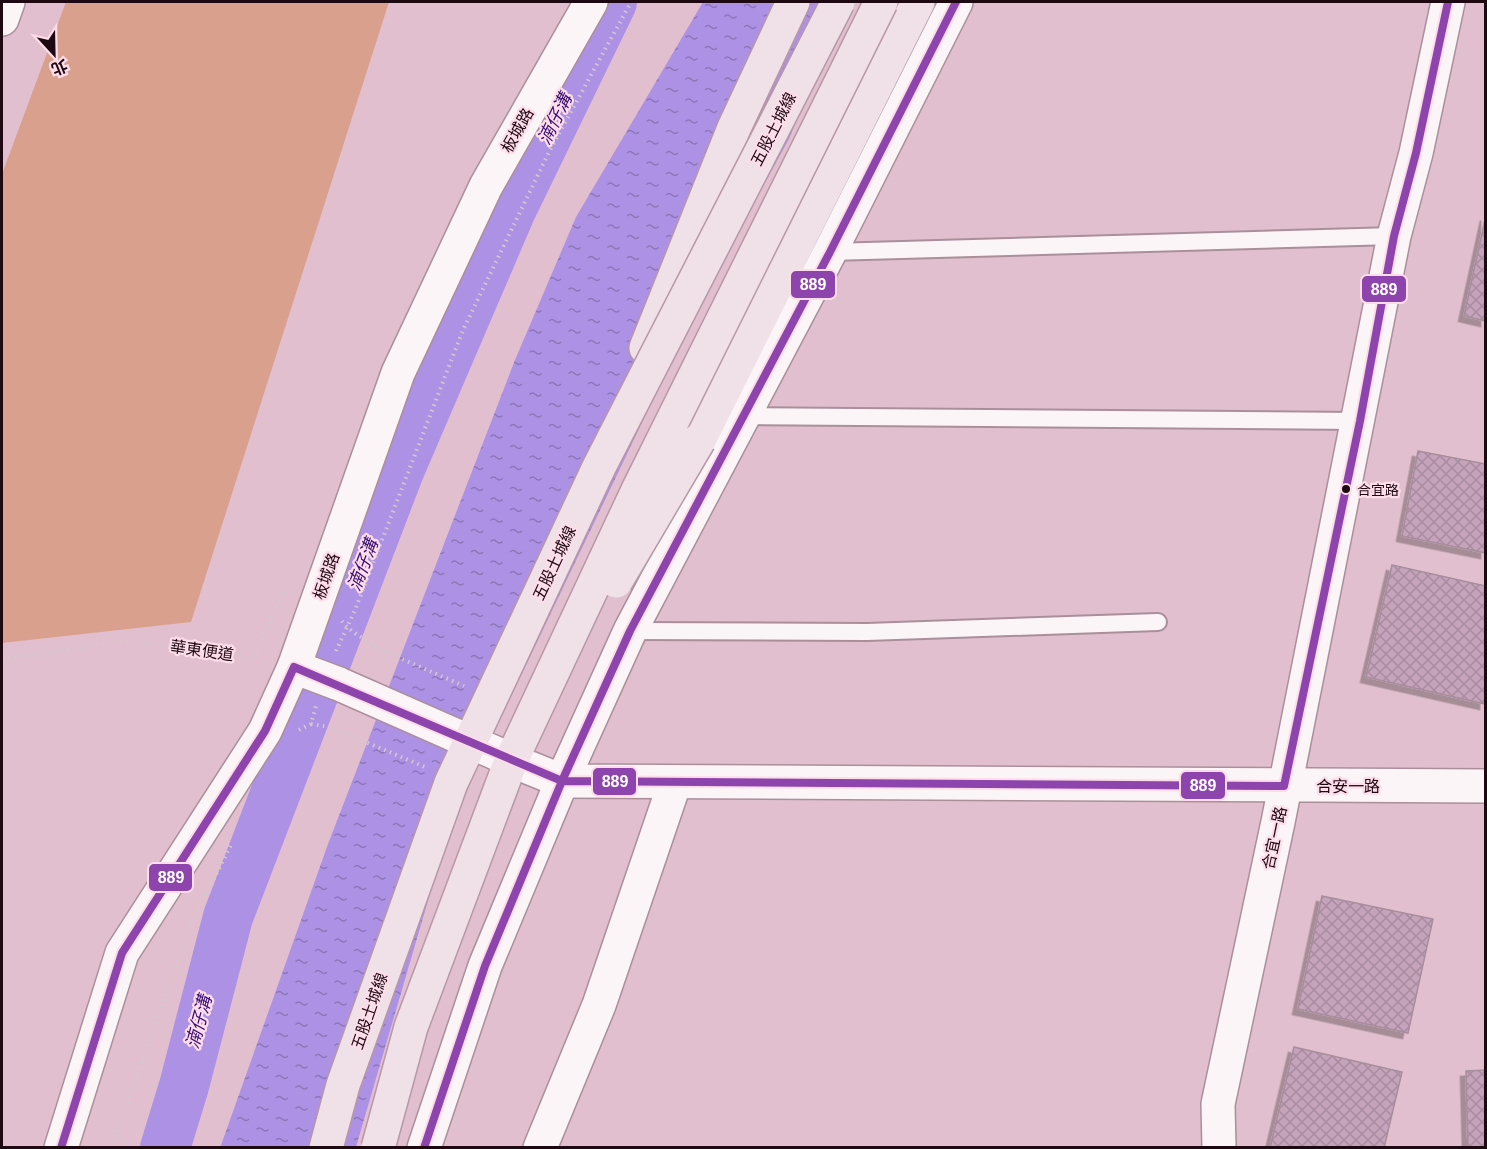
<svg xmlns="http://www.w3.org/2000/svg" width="1487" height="1149" viewBox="0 0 1487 1149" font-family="Helvetica,'Noto Sans TC',sans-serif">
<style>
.pitch{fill:#d9a08e}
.water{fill:url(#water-ripples)}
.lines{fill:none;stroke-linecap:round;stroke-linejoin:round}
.river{stroke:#ad91e5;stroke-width:50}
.building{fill:url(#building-cross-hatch);stroke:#a78e9c;stroke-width:1.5;filter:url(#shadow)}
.service-casing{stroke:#aa8f9b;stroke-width:20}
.minor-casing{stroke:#aa8f9b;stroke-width:36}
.tertiary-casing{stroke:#aa8f9b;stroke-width:36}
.trunk-casing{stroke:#b798a6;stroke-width:36}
.path{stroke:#d4c9ce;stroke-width:4;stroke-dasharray:1.5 4.5;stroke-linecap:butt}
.service{stroke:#fbf5f8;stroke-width:16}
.minor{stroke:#fbf5f8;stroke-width:33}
.tertiary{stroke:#fbf5f8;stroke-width:33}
.trunk{stroke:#f0e0e8;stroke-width:33}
.minor-bridge-casing{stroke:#aa8f9b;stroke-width:36;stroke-linecap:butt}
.trunk-bridge-casing{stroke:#b798a6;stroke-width:36;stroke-linecap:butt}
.minor-bridge{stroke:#fbf5f8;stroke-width:33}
.trunk-bridge{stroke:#f0e0e8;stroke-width:33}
.bus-1-casing{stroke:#fdddea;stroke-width:12}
.bus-1{stroke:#8e44ad;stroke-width:8}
.bus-dot{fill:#1e0913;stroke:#fdddea;stroke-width:2}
.labels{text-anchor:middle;stroke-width:4.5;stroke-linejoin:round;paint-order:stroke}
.bus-label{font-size:14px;fill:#1e0913;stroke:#fdddea;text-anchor:start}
.street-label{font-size:16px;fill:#1e0913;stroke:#fdddea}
.water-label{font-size:18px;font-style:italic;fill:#350d74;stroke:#fdddea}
.line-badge{stroke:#fdddea;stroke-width:2}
.badge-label{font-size:16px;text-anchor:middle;font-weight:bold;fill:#fff}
</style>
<defs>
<pattern id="water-ripples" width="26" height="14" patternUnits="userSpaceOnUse" patternTransform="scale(1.5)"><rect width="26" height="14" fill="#ad91e5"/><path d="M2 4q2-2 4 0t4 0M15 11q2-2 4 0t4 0" fill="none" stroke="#8c75b8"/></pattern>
<pattern id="building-cross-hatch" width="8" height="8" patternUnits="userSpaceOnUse" patternTransform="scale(1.5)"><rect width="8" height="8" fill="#c5a3bb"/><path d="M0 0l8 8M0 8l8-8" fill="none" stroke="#a98ba0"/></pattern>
<filter id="shadow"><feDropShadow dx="-5.5" dy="5.5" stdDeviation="0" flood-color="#0004"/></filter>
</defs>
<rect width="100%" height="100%" fill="#e2bfce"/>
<path class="pitch" d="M66,2h323l-198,620 -189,21v-469z"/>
<path class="water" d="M703,2h141l-55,137 -86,156 -252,527 -95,325 -136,1 108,-304 187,-484 61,-143z"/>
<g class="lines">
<path class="river" d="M165,1148l19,-62 44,-169 171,-446 112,-261 101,-208"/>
</g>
<path class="building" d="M1486,215v106l-22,-5z
M1418,451l68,13v89l-84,-17z
M1392,565l94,21 -1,118 -119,-27z
M1322,896l111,23 -25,114 -110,-24z
M1294,1047l108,25 -18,76h-114z
M1486,1070v78h-18l-2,-77z"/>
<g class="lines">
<defs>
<path id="service" d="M830,252l564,-16
M744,416l616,5
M630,631l237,1 291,-10"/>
<path id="minor" d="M2,19l6,-17
M294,667l45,17
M525,766l37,15 924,5
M1219,1148l-1,-44 60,-282 116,-586 22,-83 32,-151"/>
<path id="tertiary" d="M61,1148l61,-195 143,-222 29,-64 104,-294 88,-187 105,-184
M424,1148l61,-182 77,-185 68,-150 200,-379 126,-250
M540,1148l59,-143 76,-223"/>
<path id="trunk" d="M646,348l88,-220 59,-126
M699,440l219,-438"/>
</defs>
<use href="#service" class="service-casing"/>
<use href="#minor" class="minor-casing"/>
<use href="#tertiary" class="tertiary-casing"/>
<use href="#trunk" class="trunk-casing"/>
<path class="path" d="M342,621c13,21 96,53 122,65
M336,651l19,-41 108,-280 87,-180 81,-148
M2,659l119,-18 91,8 42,10 29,-68 5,2
M311,724l19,3 95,40
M299,730l12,-6 5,-18
M111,1148l82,-228 38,-75"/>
<use href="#service" class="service"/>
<use href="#minor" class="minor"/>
<use href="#tertiary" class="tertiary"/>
<use href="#trunk" class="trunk"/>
<defs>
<path id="minor-bridge" d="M339,684l186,82"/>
<path id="trunk-bridge" d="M616,581l83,-141
M326,1148l17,-63 108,-302 148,-316 239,-465
M378,1148l33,-121 100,-266 128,-273 242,-486"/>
</defs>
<use href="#minor-bridge" class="minor-bridge-casing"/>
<use href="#trunk-bridge" class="trunk-bridge-casing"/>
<use href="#minor-bridge" class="minor-bridge"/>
<use href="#trunk-bridge" class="trunk-bridge"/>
<defs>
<path id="bus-1" d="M61,1148l61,-195 143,-222 29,-64 268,114 722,5 76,-365 34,-185 22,-83 32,-151
M424,1148l61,-182 77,-185 68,-150 200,-379 126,-250"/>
</defs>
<use href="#bus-1" class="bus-1-casing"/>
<use href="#bus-1" class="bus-1"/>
</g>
<circle class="bus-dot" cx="1346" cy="489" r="5"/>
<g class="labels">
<g class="bus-label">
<text x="1357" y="495">合宜路</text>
</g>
<g class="street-label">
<text transform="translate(773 129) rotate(-63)" y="6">五股土城線</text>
<text transform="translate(517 130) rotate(-61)" y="6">板城路</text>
<text transform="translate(554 563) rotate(-65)" y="6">五股土城線</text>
<text transform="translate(326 576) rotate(-71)" y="6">板城路</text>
<text transform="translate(202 650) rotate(8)" y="6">華東便道</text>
<text x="1348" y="792">合安一路</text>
<text transform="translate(1274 838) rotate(-78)" y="6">合宜一路</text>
<text transform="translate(369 1011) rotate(-71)" y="6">五股土城線</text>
</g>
<g class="water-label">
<text transform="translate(555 119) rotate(-64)" y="6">湳仔溝</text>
<text transform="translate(363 565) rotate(-69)" y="6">湳仔溝</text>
<text transform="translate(199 1022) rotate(-75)" y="6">湳仔溝</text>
</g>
</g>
<g class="line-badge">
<rect x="790" y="270" width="46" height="29" rx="6" fill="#8e44ad"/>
<rect x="1361" y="275" width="46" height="28" rx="6" fill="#8e44ad"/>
<rect x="592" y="767" width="45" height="29" rx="6" fill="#8e44ad"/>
<rect x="1180" y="771" width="46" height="29" rx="6" fill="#8e44ad"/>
<rect x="148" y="863" width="45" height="29" rx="6" fill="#8e44ad"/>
</g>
<g class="badge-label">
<text x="813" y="290">889</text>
<text x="1384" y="295">889</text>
<text x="615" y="787">889</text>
<text x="1203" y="791">889</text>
<text x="171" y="883">889</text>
</g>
<rect width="1487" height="1149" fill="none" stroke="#1e0913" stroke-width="6"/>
<g transform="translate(54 54) rotate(158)" stroke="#fdddea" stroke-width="4.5" paint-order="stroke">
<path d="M0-4.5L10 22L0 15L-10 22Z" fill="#1e0913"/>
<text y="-9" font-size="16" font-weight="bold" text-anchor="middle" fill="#1e0913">北</text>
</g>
</svg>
